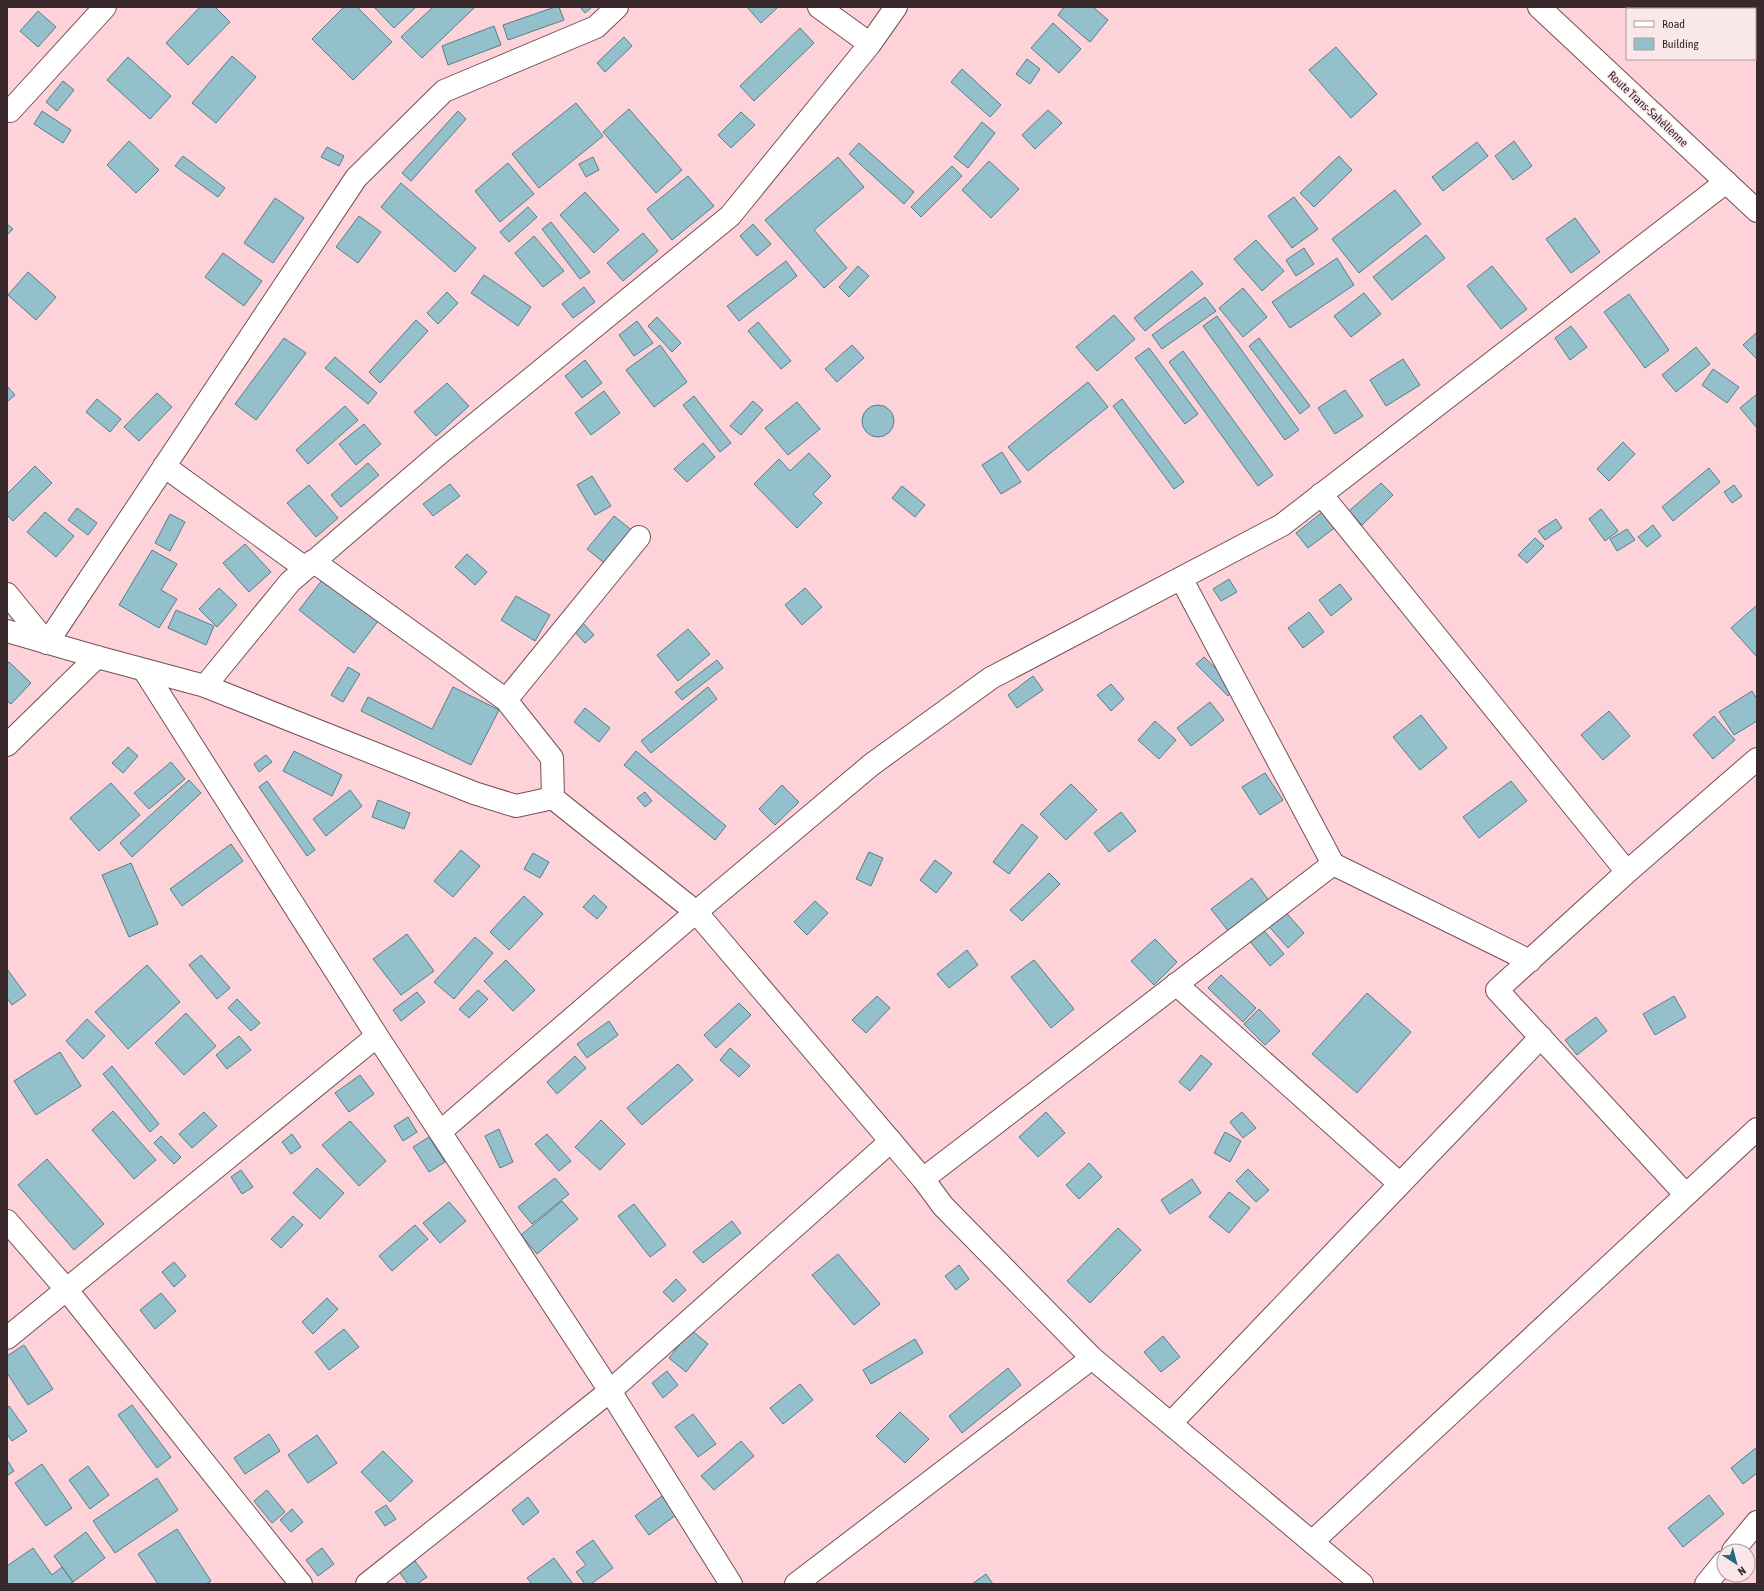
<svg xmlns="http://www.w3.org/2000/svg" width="1764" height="1591" viewBox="0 0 1764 1591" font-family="'Asap Condensed',sans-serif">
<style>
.building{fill:#94c0cc;stroke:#547e8a}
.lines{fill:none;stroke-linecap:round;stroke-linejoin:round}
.minor-casing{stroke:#755157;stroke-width:24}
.tertiary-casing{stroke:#755157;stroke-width:24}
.trunk-casing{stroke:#755157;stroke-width:24}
.minor{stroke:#fff;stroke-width:22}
.tertiary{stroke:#fff;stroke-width:22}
.trunk{stroke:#fff;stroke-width:22}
.labels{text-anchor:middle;stroke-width:3;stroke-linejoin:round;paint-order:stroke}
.street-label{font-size:12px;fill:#3a292c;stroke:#f9e7ea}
</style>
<rect width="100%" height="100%" fill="#fed2d9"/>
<path class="building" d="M200,7h15l15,15 -42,43 -22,-22z
M344,7h13l35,35 -39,38 -41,-41z
M374,7h42l-22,21z
M433,7h42l-53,51 -21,-21z
M555,7h4l5,13 -56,20 -5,-15z
M580,7h12l-7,6z
M747,7h29l1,1 -16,15z
M1064,7h29l15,13 -18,22 -32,-27z
M1697,7h27l-2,2h-23z
M38,11l18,16 -18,20 -18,-16z
M1053,23l28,26 -22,24 -28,-25z
M494,26l7,19 -53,20 -6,-19z
M800,28l14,15 -60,58 -14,-15z
M624,37l8,9 -27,26 -8,-9z
M1336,47l41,47 -26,24 -42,-48z
M232,56l24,21 -40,46 -24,-20z
M128,57l43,39 -21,23 -43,-39z
M1027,59l13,10 -10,15 -14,-10z
M962,69l39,36 -11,12 -39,-35z
M63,81l11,9 -17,21 -11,-9z
M576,103l27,33 -64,52 -27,-34z
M629,109l53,61 -26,23 -53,-61z
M1048,110l14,13 -27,26 -13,-14z
M42,111l29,19 -8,13 -29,-19z
M458,111l8,8 -55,62 -9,-8z
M741,112l14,13 -24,23 -13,-13z
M982,122l13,11 -27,35 -14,-11z
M129,141l30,29 -23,23 -29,-28z
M1514,141l18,25 -19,14 -18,-24z
M1477,142l11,14 -45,35 -11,-14z
M859,143l55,49 -10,12 -55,-50z
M327,147l17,9 -5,10 -18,-9z
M183,156l42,32 -7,9 -43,-31z
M1339,156l13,14 -38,37 -14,-14z
M593,157l6,13 -13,7 -7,-13z
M838,157l26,30 -50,43 33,38 -23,20 -59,-68z
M989,161l30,28 -28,29 -29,-28z
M508,163l26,31 -34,28 -25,-31z
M952,166l10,10 -41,41 -10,-10z
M688,176l26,30 -42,34 -25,-31z
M401,183l75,65 -21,24 -74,-65z
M1395,190l26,34 -62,49 -27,-34z
M585,192l34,38 -25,23 -34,-38z
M1294,197l24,32 -26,19 -24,-32z
M275,198l29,20 -31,45 -29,-20z
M528,207l9,10 -28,25 -9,-10z
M359,216l22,16 -23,31 -22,-16z
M1575,218l25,34 -29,21 -25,-34z
M551,222l39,50 -10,7 -38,-50z
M7,224l6,5 -6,6z
M753,224l18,20 -14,12 -17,-20z
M643,233l15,18 -35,30 -16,-18z
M1426,235l19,23 -53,42 -19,-23z
M534,236l30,35 -21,16 -28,-34z
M1256,240l28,31 -22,20 -28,-32z
M1304,248l10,16 -18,12 -10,-16z
M223,253l39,28 -18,25 -39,-29z
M1337,258l17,27 -64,43 -18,-26z
M786,261l11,15 -58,45 -12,-15z
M858,266l11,10 -20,21 -10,-10z
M1492,266l35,43 -26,20 -34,-43z
M1192,271l11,13 -58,47 -11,-13z
M28,272l28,25 -20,23 -28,-25z
M484,275l47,32 -13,19 -47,-33z
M584,287l11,15 -22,16 -11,-14z
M1243,288l24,29 -24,20 -24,-29z
M447,292l11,11 -20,21 -11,-11z
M1364,293l17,21 -30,23 -17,-21z
M1629,294l40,56 -24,18 -41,-56z
M1205,297l11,14 -54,38 -10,-14z
M1114,315l21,24 -38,32 -21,-24z
M1217,316l82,114 -14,10 -82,-114z
M657,317l24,26 -9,9 -24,-26z
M416,320l12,11 -48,52 -11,-11z
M637,321l16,22 -19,13 -15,-21z
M758,322l33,39 -10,8 -33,-38z
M1571,326l16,21 -17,13 -15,-22z
M1756,333l1,2v24l-14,-14z
M284,338l22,15 -50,67 -21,-16z
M1259,338l51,68 -10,8 -51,-68z
M660,345l27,37 -33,25 -28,-37z
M852,345l12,13 -27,24 -12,-13z
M1696,347l14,17 -34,28 -14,-17z
M1149,348l49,66 -13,10 -50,-66z
M1183,351l90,124 -15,11 -89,-124z
M335,357l42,36 -9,11 -43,-36z
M1403,359l17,26 -34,21 -16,-26z
M585,360l17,23 -20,15 -17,-22z
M1713,369l26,18 -12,16 -25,-18z
M1088,382l20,25 -80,64 -20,-24z
M447,383l22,23 -33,30 -22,-24z
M7,386l8,9 -8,7z
M1345,390l18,26 -28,18 -17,-26z
M604,391l16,22 -29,22 -16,-22z
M157,393l15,14 -33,34 -15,-14z
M1757,394v34l-17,-20z
M694,396l37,47 -11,9 -37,-47z
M97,399l24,20 -11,13 -24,-20z
M1122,399l62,83 -10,7 -61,-83z
M753,401l10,9 -22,25 -11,-9z
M797,402l23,27 -32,26 -23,-27z
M862 421a16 16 0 1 1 32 0a16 16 0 1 1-32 0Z
M345,406l13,14 -50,44 -12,-14z
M364,424l17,20 -25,21 -17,-21z
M1623,442l12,12 -26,27 -12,-12z
M703,443l12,14 -28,25 -13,-13z
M1002,452l19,30 -20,12 -19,-29z
M809,453l22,23 -18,18 9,9 -25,25 -43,-44 25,-25 11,12z
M368,463l11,12 -38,32 -10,-12z
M35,466l17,17 -39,38 -6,-6v-21z
M1709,468l11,14 -47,39 -11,-14z
M592,476l19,30 -16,9 -18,-30z
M1381,483l12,12 -31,30 -13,-14z
M450,484l10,12 -27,20 -10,-12z
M309,485l29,33 -22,19 -29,-34z
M1734,485l8,11 -10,7 -8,-11z
M902,486l23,19 -10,12 -23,-19z
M77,508l20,15 -9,12 -20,-15z
M1601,509l17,22 -13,10 -16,-22z
M1325,510l12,16 -29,22 -12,-15z
M45,512l29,24 -18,21 -29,-25z
M170,514l15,8 -15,29 -15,-8z
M614,516l20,16 -27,33 -20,-16z
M1556,519l6,9 -17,12 -7,-9z
M1653,525l8,11 -14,11 -9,-10z
M1627,529l8,11 -18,11 -7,-12z
M1535,538l9,8 -17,17 -9,-8z
M245,544l26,28 -22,20 -26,-29z
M152,550l25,14 -16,26 16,9 -18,29 -40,-23z
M467,554l20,18 -12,13 -20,-18z
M323,579l55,42 -24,32 -55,-43z
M1229,579l8,13 -16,9 -8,-12z
M1340,584l12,15 -21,17 -12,-16z
M219,588l18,17 -20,22 -18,-18z
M805,588l17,19 -20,18 -17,-20z
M516,596l34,19 -15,26 -34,-21z
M1757,605v52l-26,-29z
M176,610l38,16 -8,19 -38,-17z
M1309,612l15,20 -21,16 -15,-20z
M582,622l12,13 -9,8 -12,-13z
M688,629l22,25 -32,27 -21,-26z
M1204,657l32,31 -8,8 -32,-32z
M717,660l6,8 -41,32 -7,-8z
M9,662l22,21 -20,21 -4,-3v-37z
M348,667l12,7 -17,28 -12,-7z
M1033,676l10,14 -26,18 -9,-13z
M1111,684l13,15 -13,12 -14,-16z
M453,687l46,23 -28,55 -110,-54 7,-14 64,32z
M708,687l9,12 -66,54 -10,-12z
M1752,691l5,8v22l-23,14 -15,-23z
M1210,702l14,18 -33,26 -14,-18z
M585,708l25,20 -11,14 -25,-20z
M1609,711l21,25 -27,24 -22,-25z
M1421,715l26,33 -27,22 -27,-33z
M1714,716l21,24 -22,19 -20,-24z
M1155,721l21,19 -17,19 -21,-19z
M128,747l10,9 -15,17 -11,-10z
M294,751l48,24 -10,21 -49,-25z
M636,751l90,75 -11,14 -91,-75z
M266,755l6,7 -13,10 -5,-8z
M171,762l14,17 -36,30 -15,-16z
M1265,773l18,27 -23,15 -18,-28z
M189,780l12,13 -69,64 -12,-14z
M267,781l48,69 -8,6 -48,-69z
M1511,781l16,20 -48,37 -16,-21z
M111,783l29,32 -41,36 -29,-33z
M1071,784l26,26 -31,30 -26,-26z
M782,785l17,17 -24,23 -16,-16z
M350,790l12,16 -36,30 -13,-17z
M645,792l7,9 -7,6 -8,-9z
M378,800l32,13 -6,16 -32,-12z
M1121,812l15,19 -27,21 -15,-19z
M1022,824l16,13 -29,37 -16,-12z
M231,844l12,17 -61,45 -12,-17z
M461,850l19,16 -27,31 -19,-16z
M869,852l14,6 -12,28 -15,-7z
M533,853l16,9 -9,16 -16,-9z
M935,860l17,13 -16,20 -16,-13z
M131,863l27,61 -29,13 -27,-62z
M1049,873l11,11 -38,37 -12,-11z
M1252,878l18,24 -41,30 -18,-23z
M594,895l13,12 -10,12 -14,-12z
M524,896l19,18 -34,36 -19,-18z
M815,901l13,12 -21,22 -13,-13z
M1282,908l22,25 -16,15 -23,-26z
M1261,927l23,27 -14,12 -22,-27z
M407,934l27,37 -33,24 -28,-36z
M475,937l18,16 -39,46 -20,-17z
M1155,939l22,23 -23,23 -23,-24z
M967,950l11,15 -29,23 -12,-14z
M201,955l29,33 -13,11 -28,-34z
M506,960l29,30 -22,21 -29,-30z
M1034,960l40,49 -23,19 -40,-51z
M147,965l33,37 -52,47 -33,-37z
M7,969l19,26 -14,10 -5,-7z
M1221,975l35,33 -13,14 -35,-34z
M478,990l10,9 -19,19 -10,-9z
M417,992l8,10 -24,19 -8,-11z
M1367,993l44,39 -54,61 -45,-39z
M877,996l13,12 -24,25 -14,-13z
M1674,996l12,21 -31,18 -12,-21z
M237,999l23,24 -9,8 -23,-23z
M739,1003l12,12 -35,33 -12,-13z
M1259,1009l21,22 -15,14 -21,-21z
M186,1013l30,33 -32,29 -29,-32z
M1596,1017l11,14 -30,24 -12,-15z
M87,1019l18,17 -22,23 -17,-18z
M609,1021l9,14 -31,23 -10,-14z
M239,1036l12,14 -24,19 -11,-14z
M730,1048l20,18 -11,11 -19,-17z
M60,1052l21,34 -45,29 -22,-34z
M1201,1055l11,9 -22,27 -11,-9z
M575,1056l11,12 -29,26 -10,-12z
M678,1064l15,16 -51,45 -15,-17z
M112,1066l47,58 -9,8 -47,-58z
M360,1075l14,19 -25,18 -14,-19z
M113,1111l43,49 -22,19 -42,-49z
M204,1112l13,14 -25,22 -13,-14z
M1046,1112l19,21 -27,24 -19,-20z
M1242,1112l14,16 -13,10 -13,-16z
M408,1117l9,15 -14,9 -9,-15z
M601,1120l24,24 -25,26 -25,-23z
M350,1121l36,40 -27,25 -37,-41z
M499,1129l14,33 -13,6 -15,-32z
M1225,1132l16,9 -11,21 -16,-9z
M292,1134l9,13 -10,7 -9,-12z
M547,1134l24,27 -12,10 -24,-27z
M161,1136l20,21 -7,7 -20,-21z
M429,1137l16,25 -16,10 -16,-25z
M47,1159l57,65 -30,26 -56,-65z
M1089,1163l13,14 -23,22 -13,-14z
M317,1168l27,25 -24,26 -27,-26z
M1248,1169l21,21 -13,12 -20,-21z
M241,1170l12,17 -11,7 -11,-17z
M555,1178l14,16 -37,30 -14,-17z
M1192,1179l9,14 -31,21 -9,-14z
M1229,1192l21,16 -21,25 -20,-16z
M562,1201l16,18 -41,35 -16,-19z
M449,1202l17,19 -26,22 -17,-20z
M634,1204l32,41 -16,12 -32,-41z
M293,1216l10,9 -22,23 -10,-9z
M732,1221l9,12 -38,30 -10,-11z
M415,1225l13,14 -36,32 -13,-15z
M1118,1228l23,22 -51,53 -23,-22z
M838,1254l42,50 -26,21 -42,-50z
M174,1262l12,14 -12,11 -12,-15z
M959,1265l10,14 -13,11 -11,-14z
M676,1279l10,11 -13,12 -10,-10z
M161,1293l15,18 -21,18 -15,-19z
M327,1298l11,11 -25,25 -11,-12z
M344,1329l15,18 -30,23 -14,-18z
M691,1330l17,14 -22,28 -17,-14z
M1163,1336l17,21 -19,15 -17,-20z
M915,1339l8,14 -52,31 -8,-14z
M24,1345l29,44 -25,16 -21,-32v-17z
M1008,1368l13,17 -59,48 -13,-17z
M667,1371l11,14 -15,13 -11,-15z
M800,1384l13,16 -30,24 -13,-16z
M132,1405l39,52 -14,11 -39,-53z
M9,1406l18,25 -15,10 -5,-7v-26z
M900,1412l29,27 -24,24 -29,-27z
M693,1414l23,30 -18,13 -23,-30z
M269,1434l11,17 -35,23 -11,-16z
M317,1435l20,28 -29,20 -20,-28z
M741,1441l13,15 -40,34 -13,-14z
M1757,1447v26l-14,11 -12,-16z
M383,1451l30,30 -23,21 -29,-30z
M7,1460l7,11 -7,5z
M42,1464l30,44 -26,18 -31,-43z
M88,1466l21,29 -19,14 -21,-29z
M157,1478l21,32 -63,43 -22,-32z
M267,1490l18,22 -13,11 -18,-22z
M1709,1495l15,19 -41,33 -15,-19z
M662,1496l14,19 -27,20 -14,-19z
M528,1497l11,15 -16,13 -11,-15z
M386,1505l10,14 -11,7 -10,-14z
M292,1509l11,13 -12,10 -11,-12z
M177,1529l34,52 -5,3h-48l-20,-30z
M86,1532l19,26 -32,24 -19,-26z
M593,1540l20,28 -22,16h-6l-9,-12 10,-7 -10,-13z
M33,1548l19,27 10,-8 11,15 -4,2h-61l-1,-2v-16z
M322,1548l12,16 -16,12 -12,-16z
M554,1558l19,26h-41l-5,-6z
M415,1561l12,16 -10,7h-9l-9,-12z
M986,1574l7,10h-21z"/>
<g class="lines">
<defs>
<path id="minor" d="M819,7l51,37
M10,111l95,-104
M164,466l141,102
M1321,494l306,378
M313,561l193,139 46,58 1,40
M1181,578l152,286 197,97
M7,594l40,49 309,-465 88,-87 152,-64 21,-20
M144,670l233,366
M205,686l85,-104 150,-129 290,-237 140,-172 26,-37
M506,700l133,-163
M7,745l90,-88
M1176,984l224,200
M923,1179l410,-315
M1686,1195l-189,-205 130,-118 130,-113
M7,1221l59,68 235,295
M7,1338l370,-302 63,96
M1171,1423l370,-386
M1312,1542l445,-413
M1733,1551l24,-29
M367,1584l243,-193 281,-250
M731,1584l-121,-193 -170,-259 256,-220 175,-147 120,-87 291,-153 444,-343
M796,1584l296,-226
M1706,1584l18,-22"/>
<path id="tertiary" d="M7,631l90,26 108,29 269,107 42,13 37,-8 143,114 227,267 20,27 149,152 270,226"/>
<path id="trunk" d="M1539,7l218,204"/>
</defs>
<use href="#minor" class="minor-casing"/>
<use href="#tertiary" class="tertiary-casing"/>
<use href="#trunk" class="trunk-casing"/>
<use href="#minor" class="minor"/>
<use href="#tertiary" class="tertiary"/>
<use href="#trunk" class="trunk"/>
</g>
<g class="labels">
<g class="street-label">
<text transform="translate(1648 109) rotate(43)" y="4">Route Trans-Sahélienne</text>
</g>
</g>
<rect width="1764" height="1591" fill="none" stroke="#3a292c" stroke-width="16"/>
<rect x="1626" y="8" width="130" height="52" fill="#f9e7ea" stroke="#ad9b9e"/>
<rect x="1634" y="21" width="20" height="6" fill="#ffffff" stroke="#ad9b9e"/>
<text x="1662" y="28" font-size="12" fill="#3a292c">Road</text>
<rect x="1634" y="38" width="20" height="12" fill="#94c0cc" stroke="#ad9b9e"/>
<text x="1662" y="48" font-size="12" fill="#3a292c">Building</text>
<g transform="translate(1736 1563) rotate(144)"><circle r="19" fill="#f9e7ea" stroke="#ad9b9e"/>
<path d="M0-3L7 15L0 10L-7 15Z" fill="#256a7a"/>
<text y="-6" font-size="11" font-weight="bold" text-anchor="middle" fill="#3a292c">N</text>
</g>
</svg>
